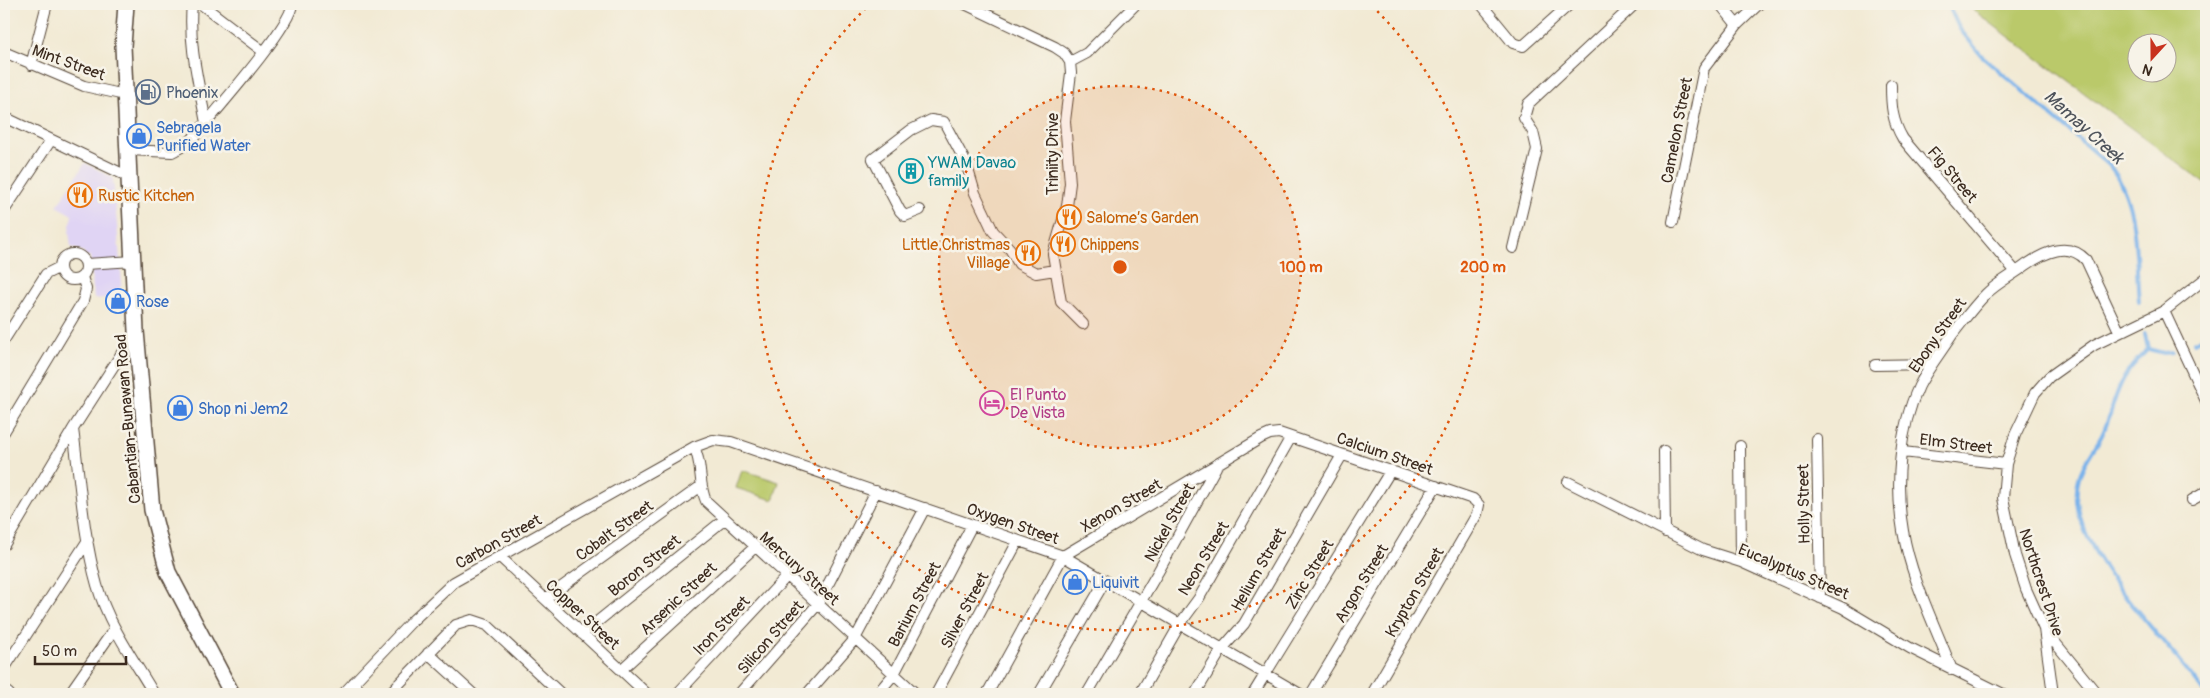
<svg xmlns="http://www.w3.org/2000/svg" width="2210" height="698" viewBox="0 0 2210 698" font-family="Pangolin,sans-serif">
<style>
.built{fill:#e0d4f4}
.green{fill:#bac96b;stroke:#7a7a44;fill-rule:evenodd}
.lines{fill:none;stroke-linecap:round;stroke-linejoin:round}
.stream{stroke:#7bb3ea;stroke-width:4}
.street-casing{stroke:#564739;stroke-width:12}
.primary-casing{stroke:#564739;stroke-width:18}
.street{stroke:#fff;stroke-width:10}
.primary{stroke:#fff;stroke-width:15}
.ring{fill:none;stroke:#df570d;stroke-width:2.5;stroke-dasharray:2.5 5}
.labels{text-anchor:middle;stroke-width:5;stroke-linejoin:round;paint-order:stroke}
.street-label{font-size:16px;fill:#3b2a1e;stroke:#f7f3e8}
.service-label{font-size:16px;fill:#4e5e75;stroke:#f7f3e8;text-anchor:start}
.shop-label{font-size:16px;fill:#366cbe;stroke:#f7f3e8;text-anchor:start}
.culture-label{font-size:16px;fill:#0d838f;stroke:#f7f3e8;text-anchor:start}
.food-label{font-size:16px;fill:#c56008;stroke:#f7f3e8;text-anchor:start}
.hotel-label{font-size:16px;fill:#b23c85;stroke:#f7f3e8;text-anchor:start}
.water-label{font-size:18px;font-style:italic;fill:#4e535b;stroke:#f7f3e8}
.centre{fill:#df570d;stroke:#f7f3e8;stroke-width:2.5}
.ring-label{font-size:15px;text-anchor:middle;font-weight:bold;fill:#df570d;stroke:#f7f3e8;stroke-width:5;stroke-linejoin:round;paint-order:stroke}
</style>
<rect width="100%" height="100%" fill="#f7f3e8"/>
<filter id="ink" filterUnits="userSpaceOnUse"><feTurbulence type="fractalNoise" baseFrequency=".02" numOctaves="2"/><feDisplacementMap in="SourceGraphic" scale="10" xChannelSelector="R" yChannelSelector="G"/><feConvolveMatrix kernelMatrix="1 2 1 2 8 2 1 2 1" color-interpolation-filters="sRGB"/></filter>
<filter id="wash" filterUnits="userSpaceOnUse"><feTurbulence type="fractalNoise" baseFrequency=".0096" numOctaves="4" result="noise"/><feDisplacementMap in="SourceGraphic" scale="20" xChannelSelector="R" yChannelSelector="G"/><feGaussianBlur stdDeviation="1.12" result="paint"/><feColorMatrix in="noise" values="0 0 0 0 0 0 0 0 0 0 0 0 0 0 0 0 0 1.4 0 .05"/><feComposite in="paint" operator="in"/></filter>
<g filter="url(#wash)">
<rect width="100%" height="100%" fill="#f2ead4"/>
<path class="built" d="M85,163l28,15 9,106 -8,13 -20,2 -4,-43h-5l-1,-4 -13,-5 -2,-15 3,-17 -15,-9z"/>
<path class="green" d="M1965,4h241v180zM2138,42h30v30h-30z
M742,470l37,12 -6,18 -37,-12z"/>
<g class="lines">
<path class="stream" d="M1948,4l11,24 22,27 128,110c30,36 26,91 30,136
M2145,334l3,15
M2194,342l12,-6
M2148,349c-9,9 -18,18 -24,29 -10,17 -13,39 -22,57 -7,14 -19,27 -23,43 -20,66 93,165 126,216
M2148,349l16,4 9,-1"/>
</g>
</g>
<g filter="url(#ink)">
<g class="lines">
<defs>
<path id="street" d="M192,4c-4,40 7,80 14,119
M201,4l63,48
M965,4l90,43 9,6 6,9 1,11 -6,48 5,62 -3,23 -14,48 8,48 22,22
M1481,4l32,39 10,3 47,-42
M1720,4l17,21
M4,52l80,34 41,9
M1070,62l17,-9 49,-49
M31,65l16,-61
M1891,85c0,20 1,36 12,54l113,133
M4,117l125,60
M128,150l44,2 17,-9c18,-22 104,-118 103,-139
M920,210l-15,6 -5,-5 -27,-52 38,-29 20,-10 13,2 22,41 9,30 18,38 17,18 9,15 17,9 19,-3
M4,211l47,-71
M1673,222l31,-154 33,-43 22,-21
M1513,248l24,-99 -4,-17 -9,-14 4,-14 107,-100
M60 267a13 13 0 1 1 26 0a13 13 0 1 1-26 0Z
M86,264l48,-3
M2164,311l42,90
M4,340l42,-66 14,-7
M1875,365l57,-1
M73,429c7,52 10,106 24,156 11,39 37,75 57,109
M4,432l79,-131 3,-12 -4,-12
M1817,439l3,159
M1740,446l1,116
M694,447c9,17 4,37 12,54l210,193
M1664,451l1,81
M1903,452l103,12
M1568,482l135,68 38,12 102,46 67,40 93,46
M2192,500l14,-8
M4,545l69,-116 63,-98
M499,556l148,138
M545,599l156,-113
M2044,629l53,65
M582,634l143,-115
M428,653l45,41
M4,669l84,-129
M621,670l134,-123
M1952,670c-17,-45 -41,-91 -49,-139 -8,-45 -4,-103 16,-145 9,-18 22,-34 33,-51 11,-14 21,-28 34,-41 11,-11 27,-19 40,-29 19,-13 42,-24 60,-5l33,71
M354,682l7,12
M4,690l5,4
M69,694l46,-66
M343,694l69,-73 42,-39 240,-135 19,-7 18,2 332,114 237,138
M389,694l67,-69 16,-5 15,5 74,69
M677,694l110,-118
M739,694l79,-90 58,-113
M807,694l48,-55 70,-131
M877,694l17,-20 78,-149
M936,694l82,-153
M987,694l76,-138 198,-118 9,-4 9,-1 194,66 6,6 -2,9 -105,180
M1039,694l66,-113
M1087,694l71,-122 58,-105
M1140,694l40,-70 19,-26 92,-161
M1195,694l27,-45 22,-25 98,-169
M1253,694l138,-224
M1311,694l125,-208
M2053,694l-9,-65 -18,-40 -11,-34 -12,-57 3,-34 9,-29 20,-42 14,-16 45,-32 70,-34 42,-33"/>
<path id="primary" d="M126,4l-3,42 13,285 16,179 16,62 64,122"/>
</defs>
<use href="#street" class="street-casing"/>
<use href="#primary" class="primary-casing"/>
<use href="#street" class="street"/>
<use href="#primary" class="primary"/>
</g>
</g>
<circle cx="1120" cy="267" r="181" fill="#df570d" fill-opacity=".12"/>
<g class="ring">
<circle cx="1120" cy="267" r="181"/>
<path d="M1372 6A363 363 0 1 1 868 6"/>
</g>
<defs>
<symbol id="fuel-ring" viewBox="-11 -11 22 22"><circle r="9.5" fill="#f7f3e8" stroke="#5c6f8a" stroke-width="1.5"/><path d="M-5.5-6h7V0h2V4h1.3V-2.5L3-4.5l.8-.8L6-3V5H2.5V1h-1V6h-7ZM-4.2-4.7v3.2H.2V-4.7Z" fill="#5c6f8a"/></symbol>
<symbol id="shop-ring" viewBox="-11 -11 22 22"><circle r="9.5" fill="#f7f3e8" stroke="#3f7fe0" stroke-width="1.5"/><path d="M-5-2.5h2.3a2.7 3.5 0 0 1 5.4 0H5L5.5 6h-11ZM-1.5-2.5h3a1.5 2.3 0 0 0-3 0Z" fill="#3f7fe0"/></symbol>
<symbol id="building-ring" viewBox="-11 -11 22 22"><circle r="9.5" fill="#f7f3e8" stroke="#0f9aa8" stroke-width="1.5"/><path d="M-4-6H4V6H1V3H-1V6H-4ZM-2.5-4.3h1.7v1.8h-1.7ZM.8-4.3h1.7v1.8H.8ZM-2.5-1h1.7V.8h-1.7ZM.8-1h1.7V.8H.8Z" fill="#0f9aa8"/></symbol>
<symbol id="restaurant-ring" viewBox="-11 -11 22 22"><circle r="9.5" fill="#f7f3e8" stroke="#e8710a" stroke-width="1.5"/><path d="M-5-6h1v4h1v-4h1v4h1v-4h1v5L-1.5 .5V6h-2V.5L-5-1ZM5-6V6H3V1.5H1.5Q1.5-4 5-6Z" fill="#e8710a"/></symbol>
<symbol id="hotel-ring" viewBox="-11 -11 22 22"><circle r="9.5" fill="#f7f3e8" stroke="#d1479c" stroke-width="1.5"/><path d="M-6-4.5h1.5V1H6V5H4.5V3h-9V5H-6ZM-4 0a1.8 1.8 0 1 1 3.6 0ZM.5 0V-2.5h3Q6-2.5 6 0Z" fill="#d1479c"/></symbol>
</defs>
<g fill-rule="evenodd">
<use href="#fuel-ring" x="134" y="78" width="28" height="28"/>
<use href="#shop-ring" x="125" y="122" width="28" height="28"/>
<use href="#building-ring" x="897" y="157" width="28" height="28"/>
<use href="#restaurant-ring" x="66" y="181" width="28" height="28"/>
<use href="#restaurant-ring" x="1055" y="203" width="28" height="28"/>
<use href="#restaurant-ring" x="1049" y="230" width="28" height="28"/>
<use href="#restaurant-ring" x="1014" y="239" width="28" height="28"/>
<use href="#shop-ring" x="104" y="287" width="28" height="28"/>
<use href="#hotel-ring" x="978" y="389" width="28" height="28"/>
<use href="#shop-ring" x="166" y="394" width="28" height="28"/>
<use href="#shop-ring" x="1061" y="568" width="28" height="28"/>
</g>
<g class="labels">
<g class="street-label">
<text transform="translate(69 62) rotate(20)" y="6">Mint Street</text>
<text transform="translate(1676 130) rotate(-79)" y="6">Camelon Street</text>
<text transform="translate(1052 154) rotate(-90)" y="6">Triniity Drive</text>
<text transform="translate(1953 174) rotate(50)" y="6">Fig Street</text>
<text transform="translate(1937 335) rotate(-55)" y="6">Ebony Street</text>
<text transform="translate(127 419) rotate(-95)" y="6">Cabantian-Bunawan Road</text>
<text transform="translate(1956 443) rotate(7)" y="6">Elm Street</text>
<text transform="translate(1385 453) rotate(19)" y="6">Calcium Street</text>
<text transform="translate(1803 504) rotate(-91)" y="6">Holly Street</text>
<text transform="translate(1121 505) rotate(-30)" y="6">Xenon Street</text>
<text transform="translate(1169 522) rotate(-61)" y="6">Nickel Street</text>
<text transform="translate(1013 523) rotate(19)" y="6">Oxygen Street</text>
<text transform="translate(614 530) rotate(-36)" y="6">Cobalt Street</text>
<text transform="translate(498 541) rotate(-29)" y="6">Carbon Street</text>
<text transform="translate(1203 558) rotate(-59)" y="6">Neon Street</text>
<text transform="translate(644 565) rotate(-39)" y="6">Boron Street</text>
<text transform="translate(800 568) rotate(42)" y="6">Mercury Street</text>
<text transform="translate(1258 569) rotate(-60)" y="6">Helium Street</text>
<text transform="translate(1794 571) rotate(23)" y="6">Eucalyptus Street</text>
<text transform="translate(1309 574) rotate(-59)" y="6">Zinc Street</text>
<text transform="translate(2042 582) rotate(72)" y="6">Northcrest Drive</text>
<text transform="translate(1361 583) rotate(-59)" y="6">Argon Street</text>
<text transform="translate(1414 592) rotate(-60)" y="6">Krypton Street</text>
<text transform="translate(678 598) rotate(-43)" y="6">Arsenic Street</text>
<text transform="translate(914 604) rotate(-62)" y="6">Barium Street</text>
<text transform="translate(964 610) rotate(-62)" y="6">Silver Street</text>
<text transform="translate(583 614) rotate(43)" y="6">Copper Street</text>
<text transform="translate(721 625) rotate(-47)" y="6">Iron Street</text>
<text transform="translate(770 637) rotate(-49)" y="6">Silicon Street</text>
</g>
<g class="service-label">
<text x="166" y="98">Phoenix</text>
</g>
<g class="shop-label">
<text x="156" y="133">Sebragela<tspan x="156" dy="18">Purified Water</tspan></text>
<text x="136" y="307">Rose</text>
<text x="198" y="414">Shop ni Jem2</text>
<text x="1092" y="588">Liquivit</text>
</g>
<g class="culture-label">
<text x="928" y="168">YWAM Davao<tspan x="928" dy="18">family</tspan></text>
</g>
<g class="food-label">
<text x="98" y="201">Rustic Kitchen</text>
<text x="1086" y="223">Salome’s Garden</text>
<text x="1010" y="250" text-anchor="end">Little Christmas<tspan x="1010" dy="18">Village</tspan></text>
<text x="1080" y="250">Chippens</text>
</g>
<g class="hotel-label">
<text x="1010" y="400">El Punto<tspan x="1010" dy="18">De Vista</tspan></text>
</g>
<g class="water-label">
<text transform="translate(2084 127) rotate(42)" y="6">Mamay Creek</text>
</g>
</g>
<circle cx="1120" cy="267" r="8" class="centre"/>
<g class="ring-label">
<text x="1301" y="272">100 m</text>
<text x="1483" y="272">200 m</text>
</g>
<rect width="2210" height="698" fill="none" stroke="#f7f3e8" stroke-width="20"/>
<g transform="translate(2152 58) rotate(201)"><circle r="24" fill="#f7f3e8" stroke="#aca397"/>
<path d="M0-4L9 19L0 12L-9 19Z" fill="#c8321e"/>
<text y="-8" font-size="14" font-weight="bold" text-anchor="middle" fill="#3b2a1e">N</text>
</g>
<path d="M35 656v8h91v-8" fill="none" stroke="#3b2a1e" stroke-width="2.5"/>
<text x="42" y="656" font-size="15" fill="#3b2a1e" stroke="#f7f3e8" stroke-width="4" paint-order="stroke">50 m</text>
</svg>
